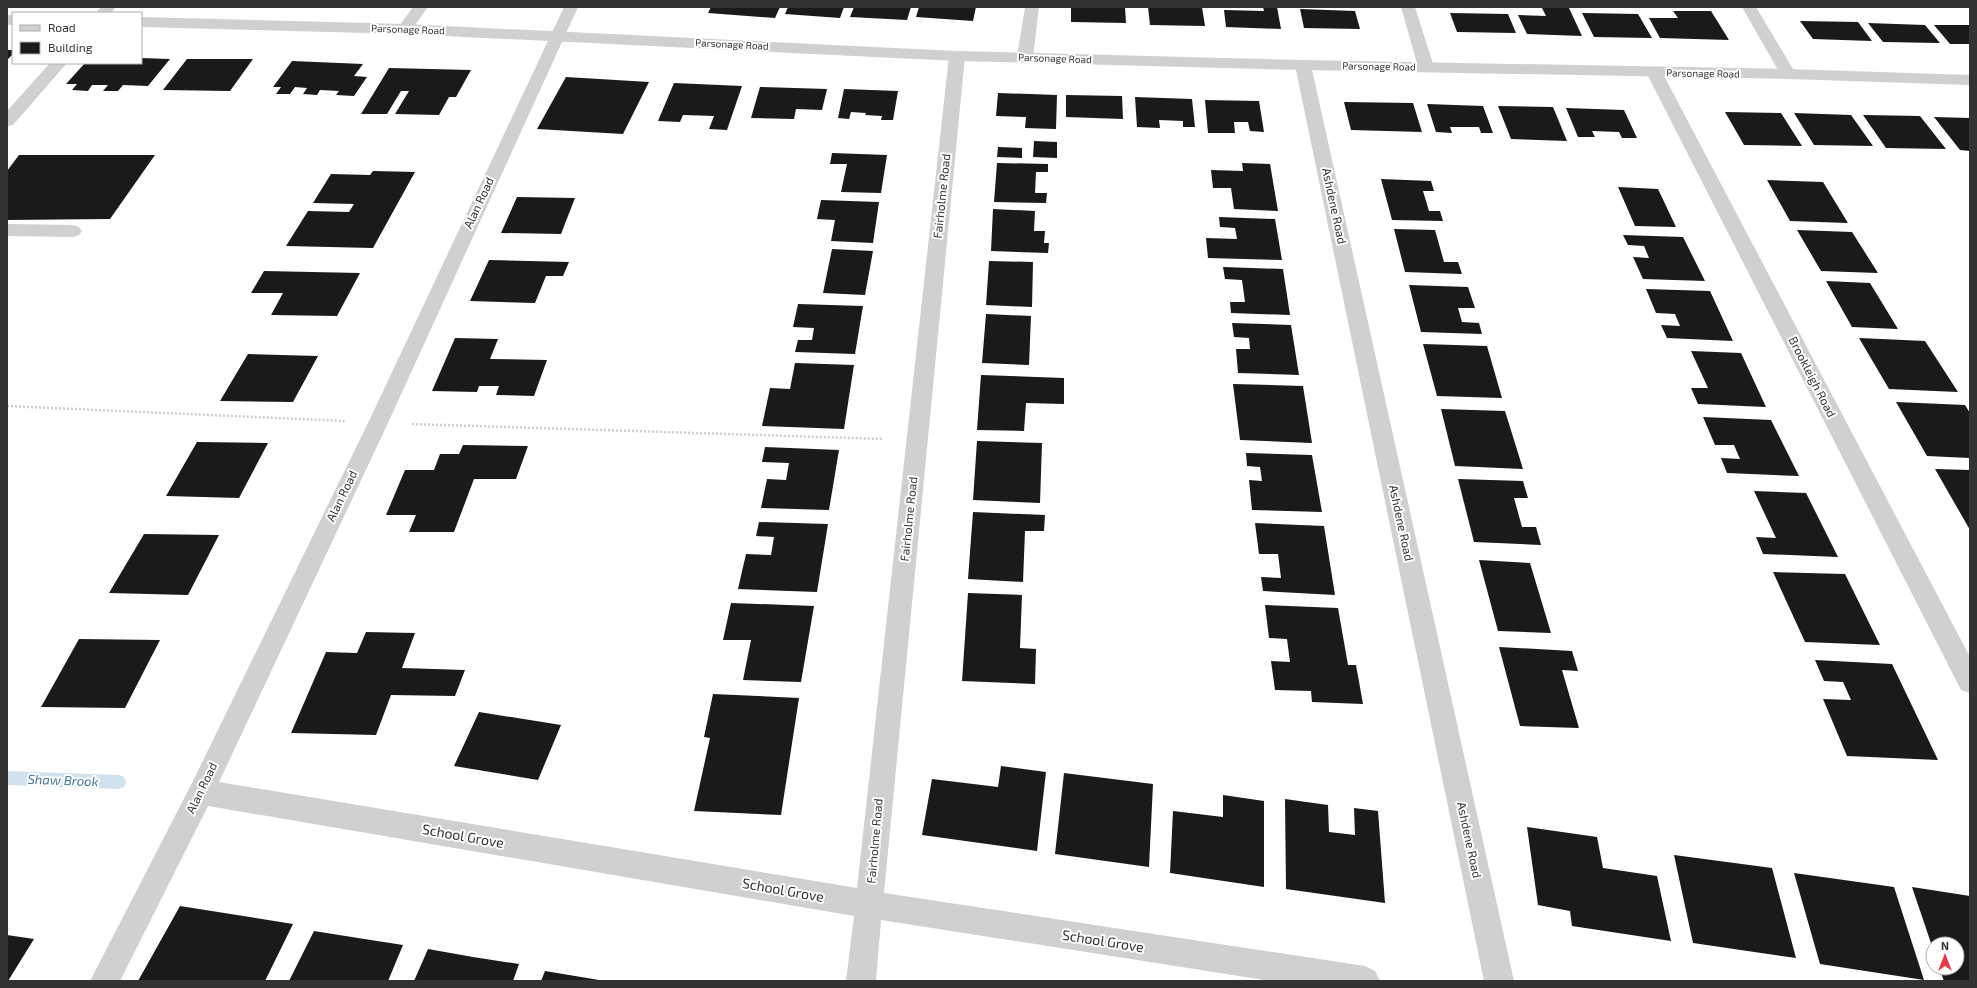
<svg xmlns="http://www.w3.org/2000/svg" width="1977" height="988" viewBox="0 0 1977 988" font-family="'Exo 2',sans-serif">
<style>
.lines{fill:none;stroke-linecap:round;stroke-linejoin:round}
.stream{fill:#cfe2ee;fill-rule:evenodd}
.building{fill:#1a1a1a}
.path{stroke:#cdcdcd;stroke-width:2.5;stroke-dasharray:2 2;stroke-linecap:butt}
.service{fill:#d0d0d0;fill-rule:evenodd}
.minor{fill:#d0d0d0;fill-rule:evenodd}
.tertiary{fill:#d0d0d0;fill-rule:evenodd}
.labels{text-anchor:middle;stroke-width:4;stroke-linejoin:round;paint-order:stroke}
.far-street-label{font-size:10px;fill:#333;stroke:#fff}
.street-label{font-size:12px;fill:#333;stroke:#fff}
.water-label{font-size:13px;font-style:italic;fill:#3f7597;stroke:#fff}
.near-street-label{font-size:14px;fill:#333;stroke:#fff}
</style>
<rect width="100%" height="100%" fill="#fff"/>
<g class="lines">
<path class="stream" d="M7,771l112,4 5,2 2,5 -2,5 -5,2 -112,-4z"/>
</g>
<path class="building" d="M711,7h69l-5,11 -67,-5z
M788,7h56l-4,11 -55,-4z
M854,7h57l-4,13 -57,-3z
M919,7h57l-3,14 -57,-4z
M1071,7h54l1,16 -55,-1z
M1148,7h54l3,19 -55,-1z
M1263,7h14l4,22 -55,-2 -2,-17 40,1z
M1542,8h27l13,28 -55,-2 -9,-19 28,1z
M1300,9l55,2 5,18 -56,-1z
M1673,11h38l18,29 -69,-2 -11,-20h29z
M1450,13l58,1 8,19 -59,-1z
M1582,13l56,1 14,24 -58,-1z
M1800,21l58,1 14,19 -59,-2z
M1868,23l57,2 15,18 -57,-1z
M1934,25h36v19h-20z
M7,50h6v4l-6,6z
M141,58l29,1 -22,27 -25,-1 -5,6h-15l5,-6h-16l-4,6 -16,-1 5,-6h-11l19,-21h56z
M187,59h66l-23,32 -67,-1z
M292,61l71,3 -9,12 13,1 -13,19 -18,-1 3,-4 -19,-1 -3,5 -14,-1 4,-6 -12,-1 -5,7h-14l5,-7h-8z
M389,68l82,2 -15,27h-7l-10,18 -44,-1 14,-23h-8l-14,23h-26z
M566,77l83,5 -26,52 -86,-5z
M674,83l68,3 -15,44 -18,-1 5,-13 -31,-1 -3,7 -22,-1z
M760,87l67,2 -5,21 -26,-1 -2,10 -43,-1z
M844,89l54,2 -5,29h-12l1,-4 -17,-1 1,-2 -15,-1 -2,7 -11,-1z
M998,93l59,2 -1,34 -31,-1 1,-11 -30,-1z
M1066,95l56,1 1,23 -57,-2z
M1135,97l57,2 3,28h-12v-6l-24,-1 1,8 -23,-1z
M1205,100l54,1 5,31 -14,-1 -2,-9h-14l1,11h-27z
M1344,102l69,1 9,29 -71,-2z
M1427,104l56,2 10,27h-12l-2,-6h-29l2,6 -16,-1z
M1498,106l55,1 14,34 -56,-2z
M1566,108l58,2 13,28h-15l-3,-6 -27,-1 3,6h-17z
M1725,112l56,1 21,33 -58,-1z
M1794,113l57,2 22,31 -59,-1z
M1863,115l57,1 26,33 -60,-1z
M1934,117l36,1v33l-10,-1z
M1034,141l23,1v16l-24,-1z
M998,147l24,1v10l-25,-1z
M832,153l55,2 -6,38 -40,-1 6,-28h-17z
M19,155h136l-45,64 -103,1v-49z
M997,163l51,1v8h-12l-1,21h12l-1,10 -52,-1z
M1242,163l28,1 8,47 -44,-2 -3,-21h-18l-2,-18 32,1z
M373,171l42,1 -42,76 -87,-2 22,-35 41,1 5,-8 -41,-1 18,-29 39,1z
M1381,179l50,2 3,10h-11l6,20h11l3,10 -51,-1z
M1767,180l56,2 25,41 -58,-2z
M1618,187l40,2 18,38 -41,-1z
M517,197l58,1 -14,36 -60,-1z
M821,200l58,2 -6,41 -42,-2 4,-21 -18,-1z
M993,209l42,2 -1,20h11l-1,12h5l-1,10 -57,-2z
M1219,217l56,2 7,41 -74,-2 -2,-20 31,1 -2,-11 -15,-1z
M1394,229l41,1 9,32h14l4,12 -57,-2z
M1797,230l55,2 26,41 -57,-2z
M1623,235l60,2 22,44 -62,-2 -10,-22 16,1 -5,-12 -16,-1z
M832,249l41,2 -8,44 -42,-2z
M489,260l80,2 -6,14h-17l-11,27 -65,-2z
M989,261l44,1 -1,45 -46,-2z
M1223,267l60,2 7,46 -59,-2 -1,-11h15l-3,-22 -17,-1z
M264,271l96,2 -23,43 -66,-1 12,-22h-32z
M1826,281l44,2 28,46 -46,-2z
M1409,285l59,2 7,21h-17l4,14 17,1 3,11 -61,-2z
M1646,289l64,2 23,50 -66,-3 -6,-13 19,1 -5,-12 -19,-1z
M798,304l65,2 -8,48 -60,-2 3,-12h14l2,-12 -21,-1z
M986,314l45,2 -2,49 -47,-2z
M1232,323l59,2 8,50 -61,-2 -2,-24h14l-1,-11 -15,-1z
M455,338l43,1 -8,20 57,1 -13,36 -38,-1 3,-9h-20l-2,6 -45,-1z
M1859,338l66,3 33,51 -69,-3z
M1423,344l64,2 15,52 -65,-2z
M1691,351l50,2 25,54 -68,-3 -7,-16h17z
M248,354l70,2 -25,46 -73,-1z
M795,363l59,2 -10,64 -82,-3 8,-38 20,1z
M981,375l83,3v26l-38,-1 -2,28 -47,-1z
M1233,384l70,2 9,57 -72,-3z
M1896,402l69,3 5,8v45l-43,-2z
M1441,409l64,2 18,58 -68,-3z
M1703,417l68,3 28,56 -72,-3 -6,-15 19,1 -6,-14h-19z
M977,441l65,2 -2,60 -67,-3z
M197,442l71,1 -29,55 -73,-2z
M463,445l65,1 -12,33h-42l-20,53h-45l7,-17h-30l19,-45h29l6,-16h19z
M765,447l74,3 -10,60 -68,-2 6,-29 19,1 3,-17 -27,-1z
M1246,453l66,2 10,57 -70,-2 -3,-30 13,1 -2,-14 -13,-1z
M1935,469l35,1v60z
M1458,479l65,2 5,17h-14l8,29h14l5,18 -67,-3z
M1754,491l52,2 32,64 -75,-3 -7,-17 20,1z
M973,512l72,3 -1,16h-19l-2,51 -55,-3z
M759,522l69,2 -11,68 -79,-3 8,-35 25,1 3,-18 -18,-1z
M1255,523l69,3 11,69 -72,-4 -2,-14 20,1 -3,-24h-19z
M144,534l75,1 -31,60 -79,-2z
M1479,560l51,3 21,70 -53,-2z
M1773,572l72,2 35,71 -75,-3z
M968,593l54,2 -2,53 16,1 -1,35 -73,-3z
M731,603l83,3 -13,76 -58,-2 8,-40h-28z
M1265,605l73,3 10,57h8l7,39 -51,-2 -1,-11 -36,-1 -4,-29 19,1 -3,-23 -18,-1z
M366,632l49,1 -13,35 63,2 -10,26 -64,-1 -15,40 -85,-2 35,-81 31,1z
M79,639l81,1 -35,68 -84,-1z
M1499,647l73,4 6,20 -16,-1 17,58 -59,-2z
M1815,660l77,4 46,96 -91,-4 -24,-57 28,1 -8,-18 -19,-1z
M713,694l86,4 -18,117 -87,-4 16,-73 -6,-1z
M479,712l82,13 -23,55 -84,-14z
M1001,766l45,6 -9,79 -115,-16 10,-56 66,8z
M1064,773l89,11 -4,83 -94,-13z
M1223,795l41,6v86l-94,-14 3,-62 50,6z
M1285,799l43,6 1,27 26,3 -1,-27 24,3 7,92 -99,-14z
M1527,827l70,10 6,31 54,8 14,65 -99,-15 -2,-15 -32,-6z
M1674,855l98,13 24,90 -103,-15z
M1794,873l100,14 30,93 -104,-16z
M1912,887l58,9v85h-26l-5,-13h18v-24h-24v5z
M180,906l57,9 56,9 -28,57h-127z
M314,931l44,7 45,7 -15,36h-99z
M7,935l27,4 -26,42h-1z
M428,949l45,8 46,7 -6,17h-99z
M545,971l54,9v1h-58z"/>
<g class="lines">
<path class="path" d="M7,406l338,15
M412,424l472,15"/>
<path class="service" d="M413,7h15l-18,25h-10l-3,-3z
M7,224l66,1 6,2 3,4 -3,4 -6,2 -66,-1z"/>
<path class="minor" d="M101,7h15l-5,6h-15z
M564,7h14l-190,416 -169,359 638,106 92,-832 2,-3h12l2,3 -81,837 481,73 10,5 5,10h-109l-390,-61 -5,61h-30l8,-65 -646,-110 -88,175h-30l102,-198 176,-360z
M1025,7h14l-6,50 -2,3h-12l-2,-3z
M1401,7h14l19,60 -2,3h-12l-2,-3z
M1742,7h14l40,67 -2,3 -6,2 -6,-2z
M1303,60l6,2 2,3 203,916h-30l-189,-916 2,-3z
M50,63h17l-54,62 -6,1v-15z
M1654,67l6,2 2,3 308,585v36l-9,-3 -315,-618 2,-3z"/>
<path class="tertiary" d="M7,15h6v10h-6z
M141,17l264,7 552,27 346,9 485,9 182,6v10l-182,-6 -485,-9 -346,-9 -552,-27 -264,-7z"/>
</g>
<g class="labels">
<g class="far-street-label">
<text transform="translate(408 29) rotate(2)" y="4">Parsonage Road</text>
<text transform="translate(732 44) rotate(3)" y="4">Parsonage Road</text>
<text transform="translate(1055 58) rotate(2)" y="4">Parsonage Road</text>
<text transform="translate(1379 66) rotate(1)" y="4">Parsonage Road</text>
<text transform="translate(1703 73) rotate(1)" y="4">Parsonage Road</text>
</g>
<g class="street-label">
<text transform="translate(942 196) rotate(-84)" y="4">Fairholme Road</text>
<text transform="translate(479 203) rotate(-65)" y="4">Alan Road</text>
<text transform="translate(1334 206) rotate(78)" y="4">Ashdene Road</text>
<text transform="translate(1812 377) rotate(63)" y="4">Brookleigh Road</text>
<text transform="translate(342 496) rotate(-64)" y="4">Alan Road</text>
<text transform="translate(909 519) rotate(-84)" y="4">Fairholme Road</text>
<text transform="translate(1401 523) rotate(78)" y="4">Ashdene Road</text>
<text transform="translate(202 788) rotate(-64)" y="4">Alan Road</text>
<text transform="translate(1469 840) rotate(78)" y="4">Ashdene Road</text>
<text transform="translate(875 841) rotate(-85)" y="4">Fairholme Road</text>
</g>
<g class="water-label">
<text transform="translate(63 780) rotate(2)" y="5">Shaw Brook</text>
</g>
<g class="near-street-label">
<text transform="translate(463 836) rotate(10)" y="5">School Grove</text>
<text transform="translate(783 890) rotate(10)" y="5">School Grove</text>
<text transform="translate(1103 941) rotate(9)" y="5">School Grove</text>
</g>
</g>
<rect width="1977" height="988" fill="none" stroke="#333333" stroke-width="16"/>
<rect x="12" y="12" width="130" height="52" fill="#ffffff" stroke="#adadad"/>
<rect x="20" y="25" width="20" height="6" fill="#d0d0d0" stroke="#adadad"/>
<text x="48" y="32" font-size="12" fill="#333333">Road</text>
<rect x="20" y="42" width="20" height="12" fill="#1a1a1a" stroke="#adadad"/>
<text x="48" y="52" font-size="12" fill="#333333">Building</text>
<g transform="translate(1945 956)"><circle r="19" fill="#ffffff" stroke="#adadad"/>
<path d="M0-3L7 15L0 10L-7 15Z" fill="#e63946"/>
<text y="-6" font-size="11" font-weight="bold" text-anchor="middle" fill="#333333">N</text>
</g>
</svg>
